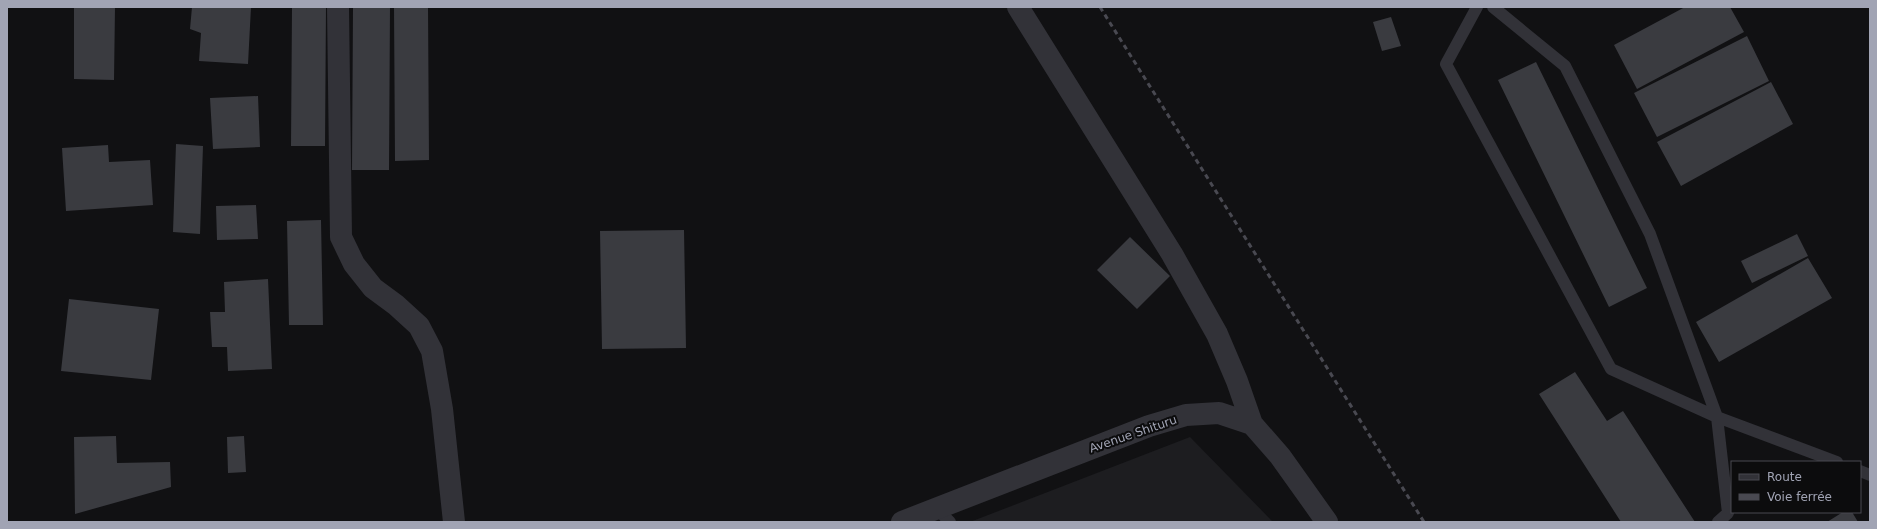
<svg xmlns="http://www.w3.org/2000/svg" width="1877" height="529" viewBox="0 0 1877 529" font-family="'DejaVu Sans',sans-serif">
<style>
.built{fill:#1d1d20}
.building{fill:#3a3b40}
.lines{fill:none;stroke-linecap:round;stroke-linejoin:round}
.lane{stroke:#323238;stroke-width:12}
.street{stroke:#323238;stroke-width:22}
.rail{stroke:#494951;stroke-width:3;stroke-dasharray:5 4;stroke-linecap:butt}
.labels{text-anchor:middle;stroke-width:4;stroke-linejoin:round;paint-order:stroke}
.street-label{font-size:12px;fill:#a1a4b4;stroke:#0c0c0d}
</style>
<rect width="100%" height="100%" fill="#111113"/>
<path class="built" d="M1190,437l83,85h-303z"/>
<path class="building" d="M74,7h41l-1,73 -40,-1z
M192,7h59l-3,57 -49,-3 2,-28 -11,-4z
M292,7h34l-1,139h-34z
M353,7h37l-1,163h-37z
M394,7h34l1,153 -34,1z
M1685,7h45l14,25 -107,57 -23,-44z
M1391,17l10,29 -19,5 -9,-29z
M1747,36l22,45 -112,56 -23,-44z
M1536,62l111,226 -38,19 -111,-227z
M1771,82l22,42 -112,62 -24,-44z
M258,96l2,51 -47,2 -3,-51z
M176,144l27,2 -3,88 -27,-2z
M108,145l1,17 41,-2 3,45 -87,6 -4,-63z
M256,205l2,34 -41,1 -1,-34z
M321,220l2,105h-34l-2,-104z
M684,230l2,118 -84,1 -2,-118z
M1797,234l11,22 -56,27 -11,-22z
M1130,237l40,39 -33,33 -40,-39z
M1808,258l24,40 -113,64 -23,-40z
M268,279l4,90 -44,2 -1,-24h-15l-2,-35h15l-1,-30z
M69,299l90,10 -8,71 -90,-9z
M1575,372l32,49 16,-10 72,111h-74l-82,-128z
M116,436l1,27 53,-1 1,25 -96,27 -1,-77z
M244,436l2,36 -18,1 -1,-36z
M1843,512h9l6,10h-31z"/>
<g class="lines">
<path class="lane" d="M1477,7l-31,57 165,305 106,48 11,96 -10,9
M1493,7l72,59 85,168 67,183 120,45
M1860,471l10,4
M937,509l13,13"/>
<path class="street" d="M338,7l3,230 13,27 19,24 23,17 23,21 13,25 10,58 12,113
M1018,7l154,247 45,80 20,47 15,43
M902,522l247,-96 37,-11 33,-2 33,11 28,32 47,66"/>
<path class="rail" d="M1100,7l324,515"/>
</g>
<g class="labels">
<g class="street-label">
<text transform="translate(1133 434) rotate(-19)" y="4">Avenue Shituru</text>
</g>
</g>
<rect width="1877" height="529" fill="none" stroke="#a1a4b4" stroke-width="16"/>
<rect x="1731" y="461" width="130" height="52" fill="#0c0c0d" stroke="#484950"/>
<rect x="1739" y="474" width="20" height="6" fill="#323238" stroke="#484950"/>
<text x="1767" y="481" font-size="12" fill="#a1a4b4">Route</text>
<rect x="1739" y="494" width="20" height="6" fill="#494951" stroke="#484950"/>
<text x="1767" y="501" font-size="12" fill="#a1a4b4">Voie ferrée</text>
</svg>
